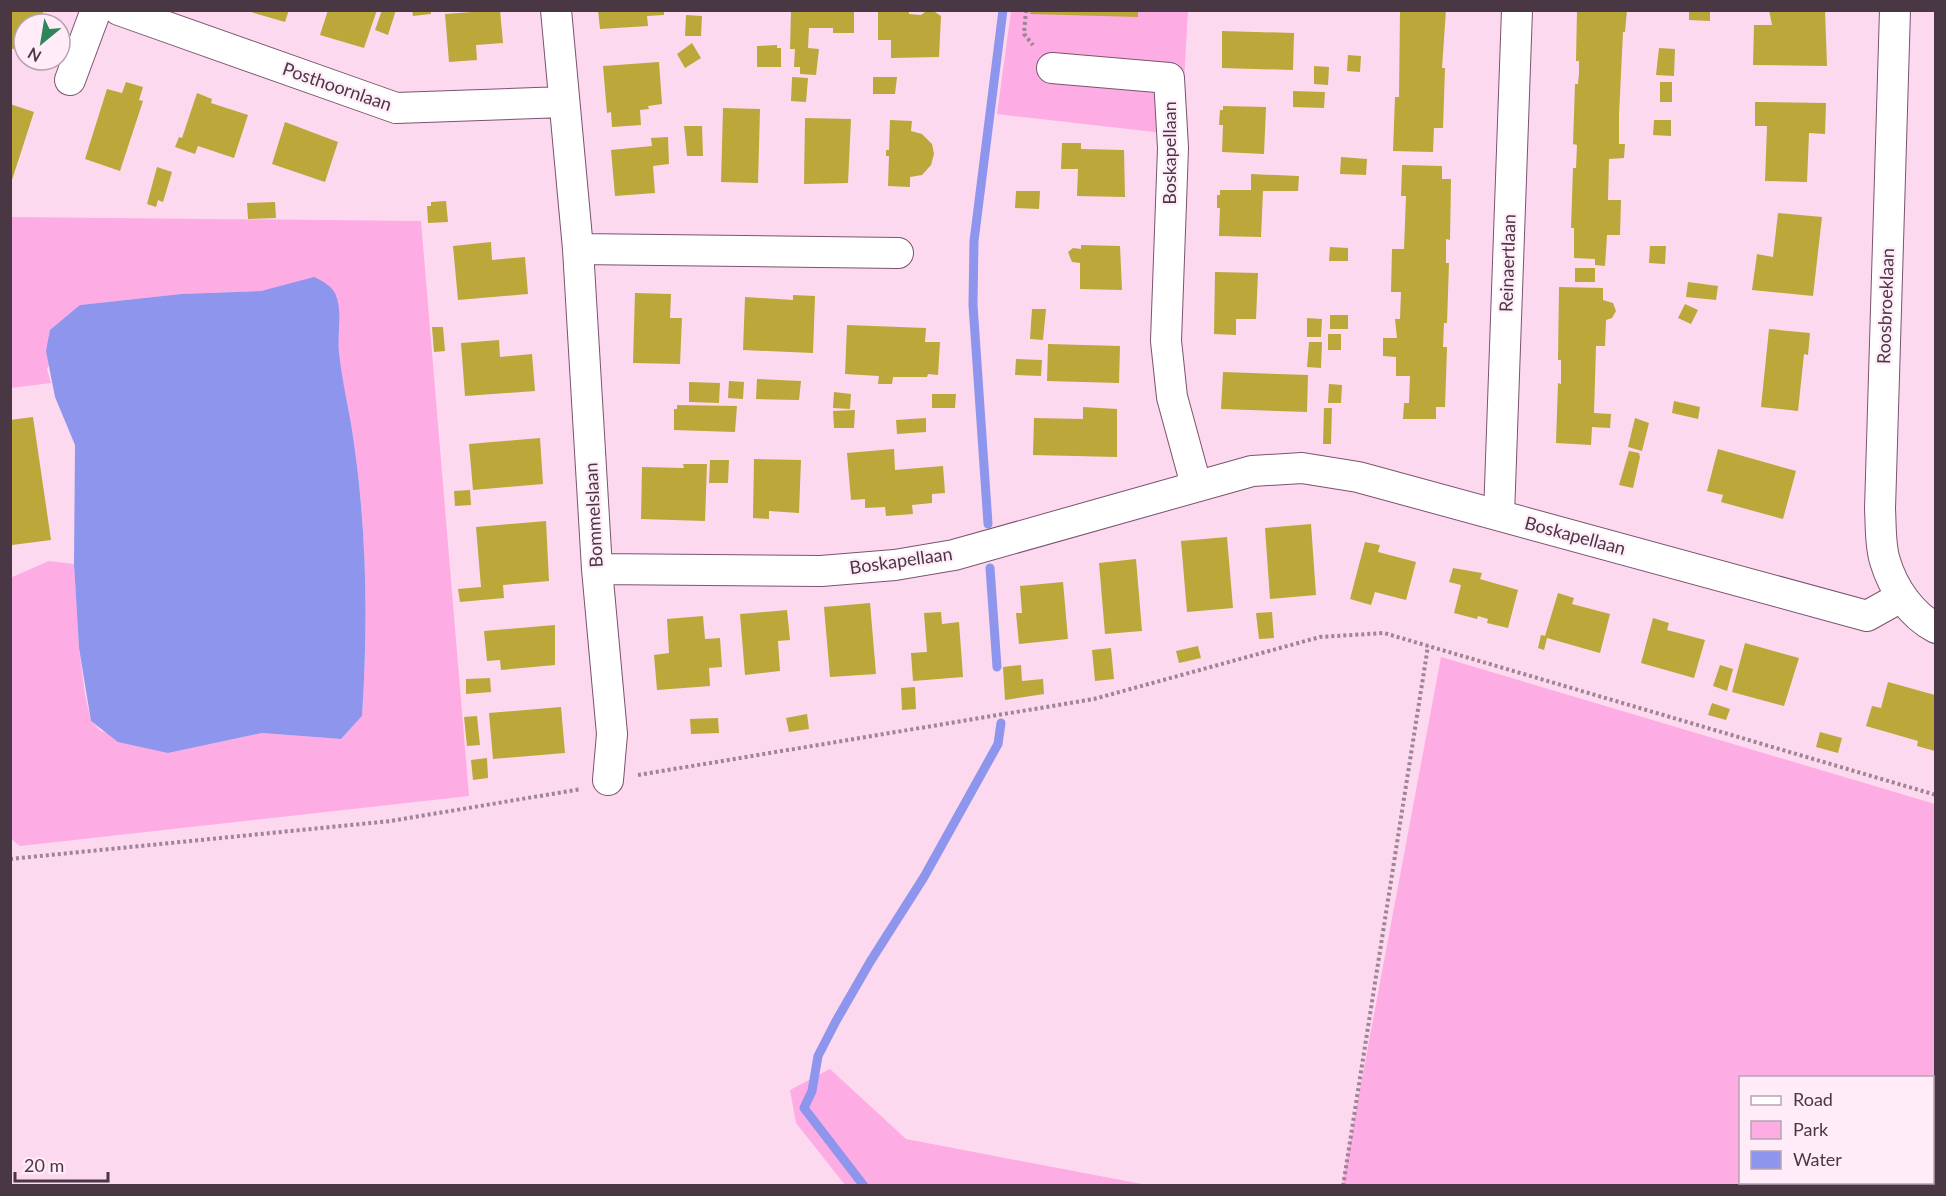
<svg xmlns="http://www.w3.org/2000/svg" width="1946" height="1196" viewBox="0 0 1946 1196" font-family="Lato,sans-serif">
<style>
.green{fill:#feace4;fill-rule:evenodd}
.water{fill:#8e95ed}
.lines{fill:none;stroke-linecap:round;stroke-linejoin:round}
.stream{stroke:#8e95ed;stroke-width:9}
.building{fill:#bba73a}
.minor-casing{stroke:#7a546e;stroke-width:32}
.path{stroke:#9f8495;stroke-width:4;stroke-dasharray:3 3;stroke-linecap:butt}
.minor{stroke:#fff;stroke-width:30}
.labels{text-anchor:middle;stroke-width:4.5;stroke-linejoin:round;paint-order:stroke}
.street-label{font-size:18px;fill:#493743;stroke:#ffecf8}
</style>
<rect width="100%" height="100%" fill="#fdd9f0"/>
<path class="green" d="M1011,11h177l-7,124 -184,-21z
M11,217l410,4 48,575 -449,50 -10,-8v-260l39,-17 25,3 5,84 6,46 6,27 10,10 67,22 94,-20 79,6 21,-23c6,-91 5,-183 -8,-274 -4,-30 -13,-60 -15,-91 -2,-18 -1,-36 -2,-55l-51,-11 -25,6 -80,3 -101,11 -33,64 4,14 -40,5z
M1441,657l494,147v381h-593zM1740,1078h192v104h-192z
M830,1069l76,70 241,46h-302l-49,-62 -6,-33z"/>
<path class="water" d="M314,277c9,4 20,10 23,21 5,17 0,37 2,54 3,31 11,60 15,91 13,91 14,182 8,273l-21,23 -79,-6 -94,20 -50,-11 -27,-21 -12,-73 -5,-84 1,-119 -20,-48 -9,-46 4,-21 30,-25 101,-11 80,-3z"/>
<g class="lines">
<path class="stream" d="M988,524l-15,-219 1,-64 29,-231
M990,568l7,99
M864,1186l-60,-78 8,-17 6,-35 18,-35 34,-59 54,-85 74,-133 3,-21"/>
</g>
<path class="building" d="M10,10h34l-5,14h-15v28l-14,-4z
M244,10h45l-4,12z
M328,10h49l-13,38 -44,-13z
M382,10h14l-8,25 -13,-5z
M412,10h19v4l-18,2z
M500,10l3,33 -27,2 1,15 -28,2 -4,-48z
M598,10h66v5l-17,1 1,10 -48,3z
M791,10h63v23h-21v-5h-24l-1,20 11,1 -3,26 -16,-1v-7h-6l1,-18h-5z
M878,10l31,1v3l12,1 4,-3h10l6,4 -2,41 -48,1v-18h-13z
M1031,10h107v7l-108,-3z
M1400,10h46l-4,58h3l-2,60h-9l-1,24 -40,-1 2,-54h4z
M1577,10h50l-2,22h-2l-4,83v29h6l-1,14 -15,1 -1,41h13l-1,35h-13l-2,31 -10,-1v-6l-21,-1v-30h-3l2,-60h3l1,-23 -4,-1 2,-60h3l1,-11v-12h-3z
M1689,10h21v11l-21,-1z
M1769,10h56l2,56 -74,-1 1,-40h18z
M686,15l16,1 -1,20h-16z
M1222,31l72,2 -1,37 -71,-2z
M692,43l9,15 -16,10 -8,-14z
M777,45v3h4v19h-24v-21z
M1659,48l16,1 -1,27 -18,-1z
M1348,55l13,1 -1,16 -13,-1z
M659,62l3,42 -14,2 1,3 -9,1 1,15 -29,2 -1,-15 -4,1 -4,-47z
M1314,66l15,1 -1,18 -14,-1z
M792,77l16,1 -2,24 -15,-1z
M873,77h24l-2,17h-22z
M126,82l17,5 -4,13 4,1 -23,70 -35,-12 22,-70 15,4z
M1660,82h12v20h-12z
M1293,91l32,1 -1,16 -31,-1z
M197,93l15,6 -1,4 37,12 -14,43 -36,-12 -3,8 -20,-7 4,-10 3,1z
M1755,102l71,1 -1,31 -16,-1 -2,49 -42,-1 2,-55h-12z
M10,104l24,8 -23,71h-1z
M1223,106l43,1 -2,47 -42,-2 1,-27h-4l1,-15h3z
M723,108l37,1 -2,74 -37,-1z
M805,118l46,1 -3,64 -44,1z
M890,120l22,1 -1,10 11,3 10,10 2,10 -3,11 -9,10 -12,2v10l-22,-1 1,-30h-3v-6h3z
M1654,120h17v16l-18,-1z
M285,122l53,20 -13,40 -53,-18z
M684,126h18l1,30h-16z
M668,137l1,27 -16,2 2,27 -40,3 -4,-46 41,-4 -1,-8z
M1062,143h19v6l43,1 1,47 -48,-1 1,-27h-17z
M1341,157l26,2 -1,16 -26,-1z
M1402,165l40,1v13h9l-1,61 -4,-1v24h3l-2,60h-3l-1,24h4l-2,60h-9v12h-33l1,-16h5l1,-27h-14v-19l-13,-1v-18h14l-2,-19h5l1,-27h-10l1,-43h12l2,-53h-5z
M157,167l15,5 -9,30 -5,-2 -2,7 -9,-3z
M1251,174l48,2 -1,15h-35l-2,46 -42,-1 1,-28h-3v-13h3v-5h31z
M1016,191h24l-1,18 -24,-1z
M446,201l2,21 -20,1 -1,-17h4v-4z
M275,202l1,16 -28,1 -1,-16z
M1778,213l44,4 -9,79 -61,-6 5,-36 16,3z
M491,242l1,18 33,-3 3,37 -70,6 -5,-54z
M1081,245l39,1 2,44 -42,-1v-26l-8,-1 -4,-10 5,-4 8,1z
M1650,246h16l-1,18 -16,-1z
M1330,247l18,1v13h-19z
M1575,268h20v14h-20z
M1215,272l43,1 -2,46h-20v16l-22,-1z
M1688,282l30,4 -2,14 -30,-3z
M1559,287l44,1v12l10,3 3,8 -4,7 -6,2 -1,26h-9l-2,67 17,1 -1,14 -18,-1 -1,18 -35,-2 2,-60 3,1v-24h-3z
M635,293l36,1 -1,24h12l-2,46 -47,-1z
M793,295l22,1 -2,57 -70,-3 2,-53 48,3z
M1685,304l13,6 -7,14 -13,-6z
M1032,309h14l-3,31 -13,-1z
M1330,315h18v14h-18z
M1307,318l15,1 -1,18h-14z
M847,325l79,3 -1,14h15l-2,33 -10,-1 -1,3h-34l-1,7h-14l1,-8 -34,-2z
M432,327h11l2,24 -11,1z
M1769,329l41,4 -2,22 -4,-1 -6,57 -37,-4z
M1328,334h13v16h-13z
M499,340l1,17 32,-3 3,37 -70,5 -4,-53z
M1309,342h13l-1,26 -14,-1z
M1048,344l72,2 -1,37 -72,-2z
M1016,359l26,1 -1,16 -26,-1z
M1223,372l85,3 -1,37 -86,-3z
M757,379l44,2 -2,19 -43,-1z
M729,381l15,1 -1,17 -15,-1z
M689,382l31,1 -1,20 -30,-1z
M1329,384l13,1 -1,18h-13z
M834,392l17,2 -1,15 -17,-1z
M932,394h24l-1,14h-23z
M1674,401l26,6 -2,12 -26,-6z
M677,405l60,1 -2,26 -61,-2v-21h3z
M1083,407l34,2v48l-84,-2 1,-37 49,1z
M1324,408h8l-1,36h-8z
M855,410l-1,18h-20l-1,-17z
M33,417l18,123 -39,5 -2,-125z
M926,418v14l-29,2 -1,-14z
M1635,418l14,5 -7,28 -14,-4z
M540,438l3,46 -70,6 -4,-46z
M894,449l1,21 48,-4 2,27 -13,1v9l-20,2 1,9 -27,2 -1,-9 -20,1v-9l-14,1 -4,-47z
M1718,449l78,22 -13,48 -62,-17 2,-7 -16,-4z
M1629,451l10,2 1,4 -7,31 -14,-3z
M754,459l47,1 -2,53 -30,-2v8l-16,-1z
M710,460h19l-1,23h-19z
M683,464h24l-2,57 -64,-2 1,-52 42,1z
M470,490l1,15 -16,1 -1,-15z
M546,521l3,60 -46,4 1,13 -44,4 -2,-13 23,-2 -5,-60z
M1311,524l5,71 -46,4 -5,-71z
M1227,537l6,71 -46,4 -6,-71z
M1365,542l15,3 -2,7 38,10 -10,38 -31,-8 -4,13 -21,-6z
M1136,559l6,72 -37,3 -6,-71z
M1453,568l29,5 -2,6 38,11 -10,38 -21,-5 1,-4 -10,-3 -1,3 -23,-6 7,-28 -12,-3z
M1063,582l5,57 -49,5 -3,-31h6l-2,-27z
M1558,593l16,5 -2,6 38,10 -10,39 -53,-15 -3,12 -6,-2 3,-13 4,1z
M870,603l6,71 -46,3 -6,-70z
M787,610l3,30 -12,1 2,30 -35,4 -5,-61z
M941,612l1,12 17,-2 4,55 -50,4 -2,-28 16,-1 -3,-39z
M1272,612l2,26 -15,1 -3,-26z
M703,616l2,23 15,-1 2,29 -13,1 1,18 -53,4 -3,-35 15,-2 -2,-34z
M1653,618l16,5 -2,7 38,10 -11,38 -53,-15z
M555,625v40l-54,5 -1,-10 -13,1 -3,-30z
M1745,643l54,15 -15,48 -52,-14z
M1198,646l3,12 -22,5 -3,-12z
M1111,648l3,31 -19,2 -3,-31z
M1021,665l1,16 21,-2 1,15 -39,6 -2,-33z
M1720,665l13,4 -6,22 -14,-5z
M490,678l1,14 -25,2v-15z
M1888,682l47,13v56l-18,-5 1,-5 -52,-15 6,-20 9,2z
M915,687l1,22 -14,1 -1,-22z
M1712,703l18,6 -4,11 -18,-5z
M561,707l4,46 -72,6 -4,-46z
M807,714l2,15 -20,3 -3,-14z
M477,716l3,29 -13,1 -3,-29z
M718,718l1,15 -28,1 -1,-15z
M1820,732l22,6 -4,15 -22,-6z
M487,758l1,20 -15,2 -2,-20z"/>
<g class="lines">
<defs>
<path id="minor" d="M119,10l277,98 168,-6
M556,10l22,239 19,320 15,165 -4,46
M1895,10l-15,499c1,16 0,37 5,52 8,27 26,54 51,67
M1052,68l117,10 4,70 -7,193 6,56 24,88
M70,80l26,-70
M578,249l320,4
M1499,515l18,-505
M597,569l224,2 74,-6 59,-10 298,-84 50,-3 56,9 509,139 34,-19"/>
</defs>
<use href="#minor" class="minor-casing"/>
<path class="path" d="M1026,10l-2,24 9,11
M638,775l456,-76 226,-62 64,-4 552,162
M10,859l381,-38 190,-32
M1343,1186l85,-540"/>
<use href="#minor" class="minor"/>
</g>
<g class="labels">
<g class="street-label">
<text transform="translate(337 87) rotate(19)" y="6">Posthoornlaan</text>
<text transform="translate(1170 153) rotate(-90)" y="6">Boskapellaan</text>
<text transform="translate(1508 263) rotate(-88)" y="6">Reinaertlaan</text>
<text transform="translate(1886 306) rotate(-88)" y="6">Roosbroeklaan</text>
<text transform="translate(594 515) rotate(-93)" y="6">Bommelslaan</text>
<text transform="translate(1575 536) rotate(15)" y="6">Boskapellaan</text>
<text transform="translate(901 561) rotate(-8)" y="6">Boskapellaan</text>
</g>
</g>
<rect width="1946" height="1196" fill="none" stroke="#493743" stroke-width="24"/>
<rect x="1739" y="1076" width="195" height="108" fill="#ffecf8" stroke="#b6a4b0" stroke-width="1.5"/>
<rect x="1751" y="1096" width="30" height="9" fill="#ffffff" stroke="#b6a4b0" stroke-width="1.5"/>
<text x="1793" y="1106" font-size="18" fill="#493743">Road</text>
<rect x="1751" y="1121" width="30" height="18" fill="#feace4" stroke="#b6a4b0" stroke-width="1.5"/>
<text x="1793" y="1136" font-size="18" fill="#493743">Park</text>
<rect x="1751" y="1151" width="30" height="18" fill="#8e95ed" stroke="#b6a4b0" stroke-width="1.5"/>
<text x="1793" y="1166" font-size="18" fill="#493743">Water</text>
<g transform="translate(42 42) rotate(210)"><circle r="28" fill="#ffecf8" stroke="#b6a4b0" stroke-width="1.5"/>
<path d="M0-4.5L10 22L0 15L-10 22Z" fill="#2c865b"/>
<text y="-9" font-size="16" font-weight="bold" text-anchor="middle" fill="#493743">N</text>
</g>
<path d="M15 1172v9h93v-9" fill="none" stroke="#493743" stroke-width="3"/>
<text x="24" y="1172" font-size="18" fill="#493743" stroke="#ffecf8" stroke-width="4.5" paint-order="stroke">20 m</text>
</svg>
